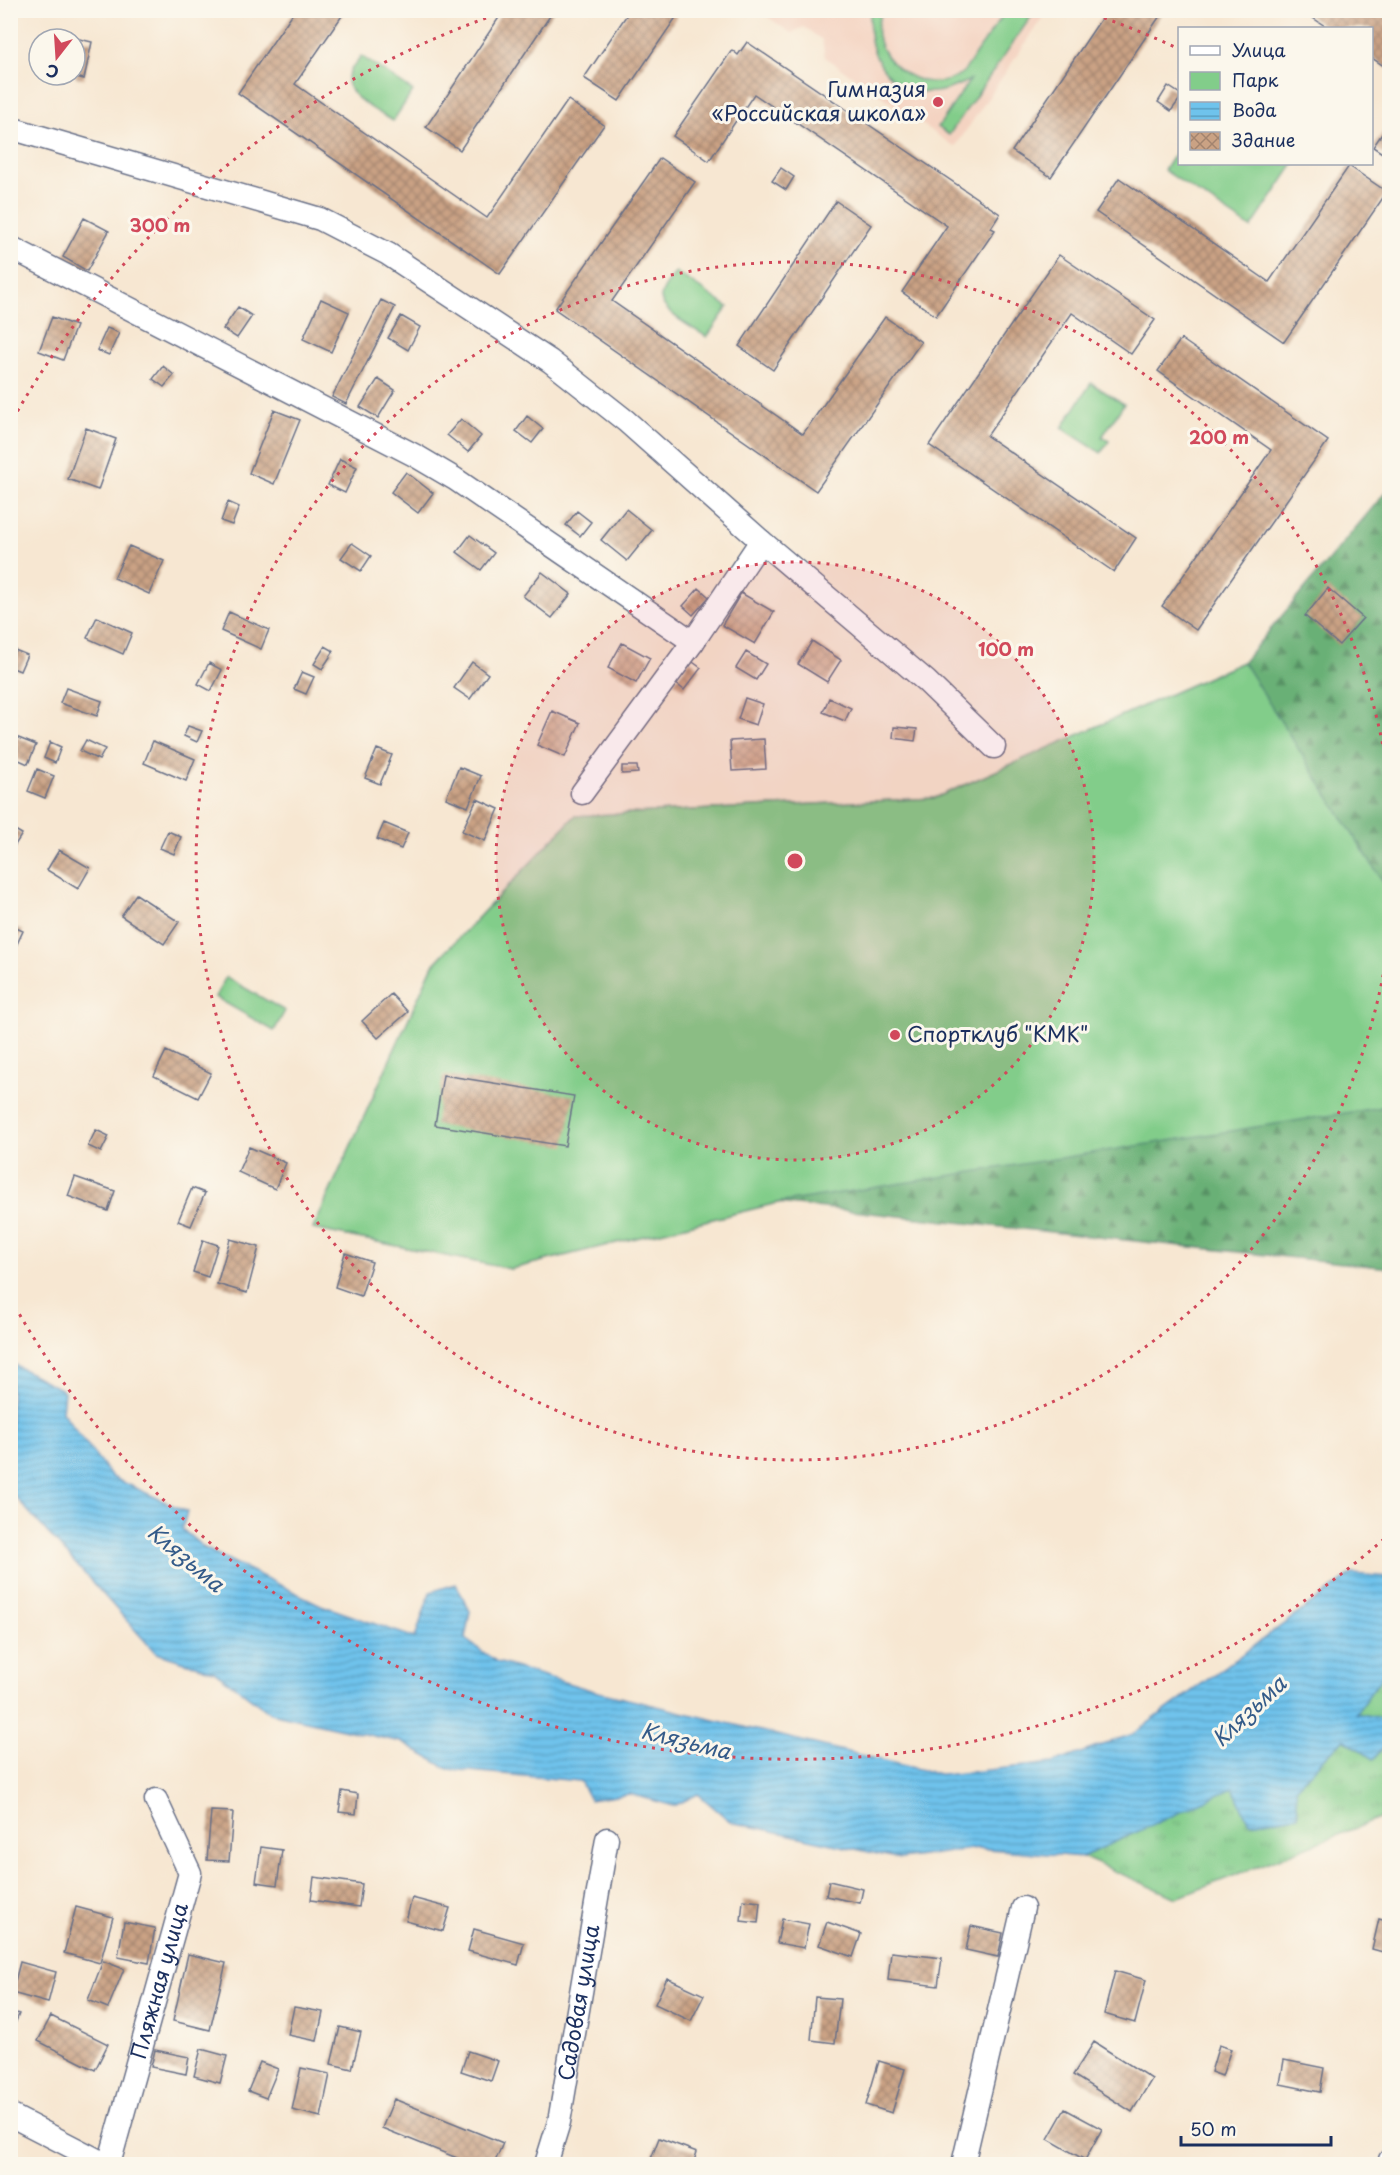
<svg xmlns="http://www.w3.org/2000/svg" width="1400" height="2175" viewBox="0 0 1400 2175" font-family="'Playpen Sans',sans-serif">
<style>
.built{fill:#f4d3c1}
.grass{fill:url(#grass-tufts);stroke:#4e7e74;stroke-width:1.5}
.forest{fill:url(#forest-firs);stroke:#42706a;stroke-width:1.5}
.park{fill:#82cd8a;stroke:#4e7e74;stroke-width:1.5}
.water{fill:url(#water-rules);stroke:#4579a5;stroke-width:1.5}
.building{fill:url(#building-cross-hatch)}
.lines{fill:none;stroke-linecap:round;stroke-linejoin:round}
.minor-casing{stroke:#686f87;stroke-width:25}
.minor{stroke:#fff;stroke-width:22}
.ring{fill:none;stroke:#d1495b;stroke-width:3;stroke-dasharray:3 6}
.poi-dot{fill:#d1495b;stroke:#fbf7ec;stroke-width:2}
.labels{text-anchor:middle;stroke-width:6;stroke-linejoin:round;paint-order:stroke}
.poi-label{font-size:21px;fill:#1b2f5e;stroke:#fbf7ec;text-anchor:end}
.street-label{font-size:21px;fill:#1b2f5e;stroke:#fbf7ec}
.water-label{font-size:22px;font-style:italic;fill:#345b89;stroke:#fbf7ec}
.centre{fill:#d1495b;stroke:#fbf7ec;stroke-width:3}
.ring-label{font-size:18px;text-anchor:middle;font-weight:bold;fill:#d1495b;stroke:#fbf7ec;stroke-width:6;stroke-linejoin:round;paint-order:stroke}
</style>
<defs>
<pattern id="grass-tufts" width="24" height="20" patternUnits="userSpaceOnUse" patternTransform="scale(1.5)"><rect width="24" height="20" fill="#82cd8a"/><path d="M3 7l-1-3M5 7V3M7 7l1-3M15 17l-1-3M17 17v-4M19 17l1-3" fill="none" stroke="#70b07a"/></pattern>
<pattern id="forest-firs" width="22" height="20" patternUnits="userSpaceOnUse" patternTransform="scale(1.5)"><rect width="22" height="20" fill="#69b076"/><path d="M5 1l3.5 6h-7zM16 11l3.5 6h-7z" fill="#569064"/></pattern>
<pattern id="water-rules" width="6" height="5" patternUnits="userSpaceOnUse" patternTransform="scale(1.5)"><rect width="6" height="5" fill="#6fc3ec"/><path d="M0 2.5h6" fill="none" stroke="#5a9fc2"/></pattern>
<pattern id="building-cross-hatch" width="8" height="8" patternUnits="userSpaceOnUse" patternTransform="scale(1.5)"><rect width="8" height="8" fill="#caa284"/><path d="M0 0l8 8M0 8l8-8" fill="none" stroke="#a3846f"/></pattern>
</defs>
<rect width="100%" height="100%" fill="#fbf7ec"/>
<filter id="ink" filterUnits="userSpaceOnUse"><feTurbulence type="fractalNoise" baseFrequency=".0167" numOctaves="2"/><feDisplacementMap in="SourceGraphic" scale="12" xChannelSelector="R" yChannelSelector="G"/><feConvolveMatrix kernelMatrix="1 2 1 2 8 2 1 2 1" color-interpolation-filters="sRGB"/></filter>
<filter id="wash" filterUnits="userSpaceOnUse"><feTurbulence type="fractalNoise" baseFrequency=".008" numOctaves="4" result="noise"/><feDisplacementMap in="SourceGraphic" scale="24" xChannelSelector="R" yChannelSelector="G"/><feGaussianBlur stdDeviation="1.35" result="paint"/><feColorMatrix in="noise" values="0 0 0 0 0 0 0 0 0 0 0 0 0 0 0 0 0 1.4 0 .05"/><feComposite in="paint" operator="in"/></filter>
<g filter="url(#wash)">
<rect width="100%" height="100%" fill="#f7e7d2"/>
<path class="built" d="M759,11h288l-92,136 -130,-90 -3,-17 -18,-13 -13,6z"/>
<path class="grass" d="M1389,1671v49l-33,-7 27,-38z
M1344,1739l29,20 16,-17v73l-212,83 -95,-41 151,-70 16,36 49,-7 -3,-29z"/>
<path class="forest" d="M1389,488v780l-612,-65 -266,66 -198,-40 120,-264 142,-149 360,-18 308,-136z"/>
<path class="park" d="M871,11h12c-25,40 41,94 80,61 5,-5 9,-13 13,-19 10,-14 20,-28 30,-42h29l-86,124 -11,-8 32,-47c-11,5 -22,11 -35,12 -46,3 -72,-40 -64,-81z
M361,56l52,35 -20,30c-13,-8 -52,-27 -45,-45 2,-7 9,-14 13,-20z
M1179,147l1,17h114l-43,64 -87,-58z
M676,272l52,35 -21,30c-11,-7 -47,-26 -46,-40 1,-9 10,-18 15,-25z
M1091,383l33,21 -22,33 7,4 -8,12 -39,-25z
M1243,662l146,229v215l-612,97 -266,66 -198,-40 120,-264 142,-149 360,-18z
M226,977l59,34 -11,20 -59,-34z"/>
<path class="water" d="M11,1363l53,28 -2,21 50,65 75,35 -5,17 22,19 117,57 94,33 15,-46 26,-8 14,27 -5,28 32,23 97,29 349,84 110,-12 80,-29 219,-160 37,3v94l-6,4 -27,38 33,7v22l-16,17 -29,-20 -48,48 2,29 -49,7 -16,-35 -151,69 -104,-9 -77,11 -170,-37 -33,-28 -24,12 -44,-12 -40,6 -10,-19 -132,-12 -47,-27 -131,-29 -56,-42 -58,-18 -145,-161z"/>
<g id="blocks">
<path class="building" d="M295,10h51l-51,74 192,134 81,-118 36,25 -104,149 -262,-181z
M504,10h50l-94,140 -34,-23z
M630,10h45l-2,3 4,3 -58,85 -35,-23z
M1107,10h57l-113,167 -39,-26z
M1301,10h83l6,4v56l-18,-12v-30h-44z
M75,38l17,4 -8,37 -9,-2z
M747,42l253,172 -9,14 4,2 -59,86 -34,-24 45,-66 -193,-132 -45,67 -36,-25 59,-86 6,5z
M1168,86l12,8v5l-9,12 -13,-9z
M1390,122v36l-17,-11z
M660,158l35,24 -83,119 191,133 82,-117 36,25 -105,149 -261,-182z
M1349,166l38,26 -103,150 -188,-130 23,-34 150,104z
M781,168l13,9 -8,13 -14,-9z
M836,201l35,24 -98,145 -34,-24z
M84,218l25,13 -22,40 -24,-14z
M1059,255l96,65 -24,34 -59,-41 -85,123 149,102 -22,34 -185,-127z
M321,299l28,13 -18,40 -28,-13z
M381,300l14,7 -49,97 -14,-7z
M238,307l14,9 -15,22 -14,-9z
M401,316l19,11 -12,23 -20,-12z
M52,317l24,9 -13,34 -24,-9z
M107,328l12,5 -10,22 -12,-5z
M1181,339l147,102 -132,189 -34,-24 109,-156 -113,-79z
M163,366l11,9 -10,12 -11,-8z
M378,379l17,11 -17,28 -18,-11z
M274,410l26,10 -26,64 -25,-11z
M527,416l16,13 -11,14 -16,-12z
M461,419l20,17 -13,16 -21,-17z
M86,428l30,11 -18,51 -30,-11z
M340,459l17,8 -12,26 -17,-8z
M406,472l27,21 -15,20 -27,-21z
M228,502l11,5 -7,18 -11,-4z
M626,509l26,21 -25,31 -26,-21z
M577,511l14,11 -11,14 -14,-11z
M470,535l24,18 -13,17 -24,-18z
M352,543l19,13 -10,15 -20,-13z
M129,546l35,15 -15,33 -35,-16z
M542,572l29,22 -19,24 -29,-22z
M699,588l10,9 -16,18 -10,-9z
M1328,588l35,30 -24,27 -34,-29z
M741,593l33,19 -19,32 -33,-19z
M229,612l40,18 -8,19 -40,-18z
M97,617l35,16 -9,21 -36,-16z
M812,641l29,19 -14,22 -29,-18z
M622,643l28,15 -14,25 -28,-15z
M325,646l9,5 -12,18 -8,-5z
M10,648l17,7 -7,16 -10,-4z
M746,652l20,12 -10,16 -20,-12z
M690,660l11,8 -17,22 -10,-8z
M472,662l16,12 -18,25 -16,-11z
M209,663l13,7 -11,21 -13,-7z
M302,672l12,5 -8,17 -12,-5z
M66,688l36,13 -5,15 -37,-13z
M745,698l18,6 -7,21 -18,-6z
M829,698l22,10 -6,13 -22,-9z
M552,711l28,12 -15,34 -28,-12z
M188,726l14,5 -5,11 -13,-6z
M894,727l23,2 -2,12 -22,-3z
M16,737l20,8 -8,19 -18,-8v-6z
M764,739l2,30 -34,2 -2,-30z
M86,740l19,9 -6,11 -19,-9z
M153,741l42,18 -9,22 -42,-18z
M50,742l11,5 -6,16 -11,-5z
M377,749l15,6 -12,29 -15,-6z
M622,766h15l1,7 -16,1z
M459,767l22,9 -13,31 -22,-9z
M37,769l17,7 -9,22 -17,-7z
M477,799l22,10 -14,32 -23,-10z
M384,823l24,10 -7,16 -24,-10z
M15,830l7,4 -12,19v-16z
M168,831l13,6 -7,17 -14,-6z
M59,850l31,18 -12,21 -31,-19z
M136,894l43,28 -15,22 -43,-28z
M10,925l13,6 -13,28z
M391,994l17,18 -30,26 -16,-17z
M166,1051l45,22 -13,25 -44,-22z
M443,1075l131,21 -9,50 -130,-21z
M96,1130l13,6 -8,16 -13,-6z
M249,1147l37,16 -11,26 -37,-17z
M75,1177l40,14 -7,20 -40,-15z
M192,1188l13,5 -14,33 -13,-5z
M230,1239l29,8 -12,46 -30,-9z
M203,1240l15,5 -10,32 -15,-5z
M345,1253l27,9 -11,34 -26,-9z
M342,1791l16,3 -2,20 -17,-2z
M211,1811l22,1 -4,49 -22,-1z
M261,1847l21,3 -5,35 -21,-3z
M314,1877l48,7 -3,23 -48,-7z
M829,1881l34,8 -3,14 -34,-7z
M412,1898l38,10 -7,23 -37,-10z
M743,1900l17,2 -2,21 -17,-2z
M76,1907l37,10 -13,46 -36,-10z
M782,1919l27,5 -5,24 -27,-5z
M1379,1919l11,3v32l-18,-5z
M124,1922l31,6 -6,35 -31,-6z
M827,1922l34,12 -8,23 -34,-12z
M971,1926l32,7 -5,24 -32,-7z
M474,1929l50,14 -6,22 -50,-14z
M891,1952l51,6 -4,28 -50,-6z
M188,1954l38,9 -16,67 -37,-9z
M103,1961l21,8 -16,39 -20,-8z
M20,1962l36,10 -8,31 -36,-10z
M1115,1971l31,9 -11,43 -31,-9z
M667,1978l37,17 -13,26 -36,-17z
M815,1997l25,2 -5,44 -24,-3z
M294,2007l29,5 -6,29 -29,-6z
M10,2011l9,3 -8,20h-1z
M51,2016l57,28 -13,26 -57,-29z
M340,2027l21,5 -9,37 -21,-5z
M1094,2042l58,37 -20,33 -59,-37z
M1219,2045l12,4 -9,27 -11,-4z
M201,2049l26,7 -7,27 -26,-7z
M155,2050l34,7 -3,17 -35,-7z
M468,2051l30,10 -7,20 -30,-10z
M1284,2060l40,8 -4,24 -40,-8z
M879,2061l26,8 -13,44 -26,-8z
M260,2062l18,7 -12,29 -18,-7z
M301,2068l29,6 -9,43 -29,-7z
M394,2099l109,44 -9,21h-22l-90,-36z
M1065,2109l37,20 -17,31 -37,-21z
M659,2138l38,14 -4,12h-44z"/>
</g>
</g>
<g filter="url(#ink)">
<use href="#blocks" fill-opacity="0" stroke="#686f87" stroke-width="1.5"/>
<g class="lines">
<defs>
<g id="minor">
<path d="M10,128l310,91 68,35 162,107 76,60 135,120 165,140 68,66"/>
<path d="M10,247l406,209 39,23 238,163"/>
<path d="M582,793l111,-151 68,-101"/>
<path d="M10,2115l95,49"/>
<path id="s1" d="M109,2164l81,-291 -34,-73"/>
<path id="s2" d="M546,2164l13,-42 48,-283"/>
<path d="M963,2164l60,-256"/>
<path d="M1389,2164l1,-4"/>
</g>
</defs>
<use href="#minor" class="minor-casing"/>
<use href="#minor" class="minor"/>
</g>
</g>
<circle cx="795" cy="861" r="299" fill="#d1495b" fill-opacity=".12"/>
<g class="ring">
<circle cx="795" cy="861" r="299"/>
<path d="M1389 939A599 599 0 1 1 1389 783"/>
<path d="M1384 1539A898 898 0 0 1 13 1303M13 419A898 898 0 0 1 503 12M1087 12A898 898 0 0 1 1175 47"/>
</g>
<g class="poi-dot">
<circle cx="938" cy="102" r="6"/>
<circle cx="895" cy="1035" r="6"/>
</g>
<g class="labels">
<g class="poi-label">
<text x="926" y="97">Гимназия<tspan x="926" dy="24">«Российская школа»</tspan></text>
<text x="907" y="1042" text-anchor="start">Спортклуб "КМК"</text>
</g>
<g class="street-label">
<text dy="7" stroke="none"><textPath href="#s1" startOffset="190">Пляжная улица</textPath></text>
<text dy="7" stroke="none"><textPath href="#s2" startOffset="165">Садовая улица</textPath></text>
</g>
<g class="water-label">
<text transform="translate(186 1558) rotate(40)" y="8">Клязьма</text>
<text transform="translate(1249 1711) rotate(-43)" y="8">Клязьма</text>
<text transform="translate(686 1741) rotate(14)" y="8">Клязьма</text>
</g>
</g>
<circle cx="795" cy="861" r="9" class="centre"/>
<g class="ring-label">
<text x="160" y="232">300 m</text>
<text x="1219" y="444">200 m</text>
<text x="1006" y="656">100 m</text>
</g>
<rect width="1400" height="2175" fill="none" stroke="#fbf7ec" stroke-width="36"/>
<rect x="1178" y="27" width="195" height="138" fill="#fbf7ec" stroke="#a1a7b3" stroke-width="1.5"/>
<rect x="1190" y="46" width="30" height="9" fill="#ffffff" stroke="#a1a7b3" stroke-width="1.5"/>
<text x="1232" y="57" font-size="18" fill="#1b2f5e">Улица</text>
<rect x="1190" y="72" width="30" height="18" fill="#82cd8a" stroke="#a1a7b3" stroke-width="1.5"/>
<text x="1232" y="87" font-size="18" fill="#1b2f5e">Парк</text>
<rect x="1190" y="102" width="30" height="18" fill="url(#water-rules)" stroke="#a1a7b3" stroke-width="1.5"/>
<text x="1232" y="117" font-size="18" fill="#1b2f5e">Вода</text>
<rect x="1190" y="132" width="30" height="18" fill="url(#building-cross-hatch)" stroke="#a1a7b3" stroke-width="1.5"/>
<text x="1232" y="147" font-size="18" fill="#1b2f5e">Здание</text>
<g transform="translate(57 57) rotate(197)"><circle r="28" fill="#fbf7ec" stroke="#a1a7b3" stroke-width="1.5"/>
<path d="M0-4.5L10 22L0 15L-10 22Z" fill="#d1495b"/>
<text y="-9" font-size="16" font-weight="bold" text-anchor="middle" fill="#1b2f5e">С</text>
</g>
<path d="M1181 2136v9h150v-9" fill="none" stroke="#1b2f5e" stroke-width="3"/>
<text x="1190" y="2136" font-size="18" fill="#1b2f5e" stroke="#fbf7ec" stroke-width="4.5" paint-order="stroke">50 m</text>
</svg>
